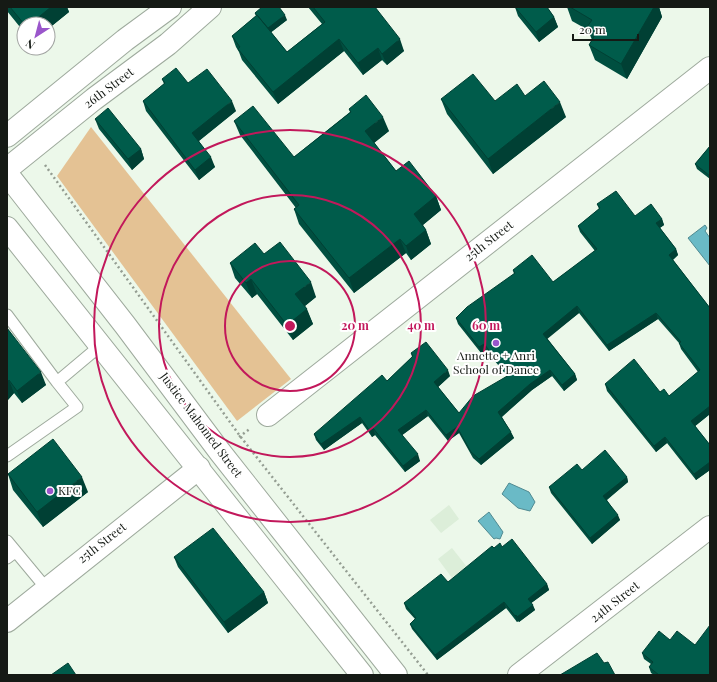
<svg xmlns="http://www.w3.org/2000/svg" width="717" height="682" viewBox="0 0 717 682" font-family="'Playfair Display',serif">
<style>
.built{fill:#dceed9}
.green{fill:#e4c294}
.water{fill:#6abac6;stroke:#508a91}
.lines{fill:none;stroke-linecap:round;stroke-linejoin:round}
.service-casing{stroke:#9eaa9d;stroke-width:13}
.minor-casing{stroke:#9eaa9d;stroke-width:24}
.secondary-casing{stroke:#9eaa9d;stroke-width:24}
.path{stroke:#949d92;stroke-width:2.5;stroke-dasharray:2 3;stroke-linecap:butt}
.service{stroke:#fff;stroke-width:11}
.minor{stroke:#fff;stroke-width:22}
.secondary{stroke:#fff;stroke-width:22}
.wall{fill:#004f40}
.shaded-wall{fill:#004034}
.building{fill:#005c4b;stroke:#004034}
.ring{fill:none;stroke:#c2185b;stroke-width:2}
.poi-dot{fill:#9a56cb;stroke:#fff;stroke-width:1.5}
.labels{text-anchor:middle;stroke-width:4;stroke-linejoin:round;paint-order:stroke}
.street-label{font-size:12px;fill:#151a15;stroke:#fff}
.poi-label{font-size:12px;fill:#151a15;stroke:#fff}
.centre{fill:#c2185b;stroke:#fff;stroke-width:2}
.ring-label{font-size:12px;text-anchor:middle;font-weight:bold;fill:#c2185b;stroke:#fff;stroke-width:4;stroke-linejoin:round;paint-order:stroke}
</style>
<rect width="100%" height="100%" fill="#ecf8ea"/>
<path class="built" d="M449,505l10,14 -18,14 -11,-13z
M452,548l15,19 -15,11 -14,-19z"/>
<path class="green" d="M91,127l200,252 -54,42 -180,-245z"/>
<path class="water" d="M705,225l2,3 -2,3 5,7v28l-22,-28z
M509,483l20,9 6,10 -5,9 -12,-3 -16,-14z
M489,512l14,20 -3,7 -4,-1 -2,1 -16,-18z"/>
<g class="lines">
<defs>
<path id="service" d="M7,315l50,67
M7,456l70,-49 -20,-25 44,-37
M7,541l39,47
M7,558l8,-6"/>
<path id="minor" d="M7,136l118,-96 45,-33
M7,169l87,-70 74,-55 42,-37
M268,415l442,-347
M7,621l192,-153
M519,675l191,-148"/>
<path id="secondary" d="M7,174l118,151 95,127 176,223
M7,228l355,447"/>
</defs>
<use href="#service" class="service-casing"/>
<use href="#minor" class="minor-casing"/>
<use href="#secondary" class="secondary-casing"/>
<path class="path" d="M45,165l195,271 188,239
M239,437l12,-9"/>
<use href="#service" class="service"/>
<use href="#minor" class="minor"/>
<use href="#secondary" class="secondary"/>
</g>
<path class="wall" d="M7,7h60l2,5 -21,17v-5h-24v8l-17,-21z
M308,7h67l29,44 -17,14 -5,-5 -19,15 -19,-24 -66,53 -36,-44 -3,-8 -3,-5 -4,-11 24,-20 -1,-3 32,7 -16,12 16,20 35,-28z
M515,7h32l7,10 4,10 -19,15 -21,-26z
M567,7h92l3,10 -35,62 -32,-19 -6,-15 3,-5 -4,-10 -16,-9z
M162,79l26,4 48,28 -37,30 16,26 -16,13 -53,-69 -3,-10 21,-17z
M525,96l41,21 -73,57 -46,-60 -6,-15 54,2z
M349,109l40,22 -15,12 22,28 40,25 5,14 -18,15 3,5 5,14 -20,16 -5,-7 -52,40 -55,-69 -5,-15 2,-1 -56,-73 -6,-14 60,36 56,-45z
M95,119l46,30 3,10 -12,11 -33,-41z
M710,146v33l-13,-10 -2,-5z
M597,204l38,12 27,3 2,6 -4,3 16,21 2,6 -5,5 37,48v106l-15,12 15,19v25l-14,10 -29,-37 -11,9 -49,-61 -2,-7 55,8 9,4 29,-24 -17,-23 -2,-6 -21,-24 -49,32 -30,-38 -32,25 28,36 2,6 -13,11 -12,-15 -20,14 -30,27 12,21 -33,27 -8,-7 -14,-25 -11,8 -20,-25 -26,19 18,26 -15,11 -30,-37 -3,2 -10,-14 -38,27 -8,-10 -2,-6 73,-53 25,-24 -1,-4 39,23 -12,11 21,26 48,-37 -21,-26 -5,3 -23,-29 -2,-6 58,-44 -1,-4 40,12 42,-31 -15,-19 -2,-6 21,-17z
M264,254l52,43 -11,9 8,18 -20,16 -36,-46 -5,4 -17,-20 -5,-15z
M7,328l39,57 -24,18 -8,-10 -7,8z
M582,470l45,7 1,5 -21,18 13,20 -28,24 -41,-51 -2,-6z
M8,474l80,18 -45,35 -30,-37z
M502,547l45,37 2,6 -18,13 4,7 -16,12 -1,-1 -1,1 -11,-14 -69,52 -25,-31 -2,-5 5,-5 -9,-10 -2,-6 44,-21 46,-34z
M174,557l90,35 4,11 -40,30 -50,-66z
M642,653l68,22h-56l-3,-2 -2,-6 2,-3 -7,-5z"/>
<path class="shaded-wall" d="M51,7h16l2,5 -21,17v-5h-18z
M654,7h5l3,10 -35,62 -6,-15z
M285,15l2,5 -18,14 -2,-6z
M554,17l4,10 -19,15 -3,-10z
M339,39l5,12 -66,53 -5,-12z
M400,39l4,12 -17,14 -5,-11z
M378,48l4,12 -19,15 -5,-12z
M232,101l4,10 -40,32 -4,-10z
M560,102l6,15 -73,57 -5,-15z
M383,117l6,14 -19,15 -5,-15z
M141,149l3,10 -12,11 -4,-11z
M211,157l4,10 -16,13 -4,-10z
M436,196l5,14 -22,18 -5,-14z
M662,219l2,6 -6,4 -2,-6z
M426,230l5,14 -20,16 -5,-14z
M400,239l6,14 -52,40 -5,-15z
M676,249l2,6 -7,6 -2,-6z
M251,279l6,15 -5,4 -6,-15z
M311,282l5,15 -15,12 -6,-15z
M577,306l2,7 -33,27 -3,-6z
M307,309l6,15 -20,16 -6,-15z
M656,313l2,6 -49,32 -2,-6z
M484,344l2,6 -5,3 -2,-6z
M448,370l2,6 -13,12 -3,-6z
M550,370l2,6 -20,14 -32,28 -2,-6 32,-28z
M41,372l5,13 -24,18 -5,-12z
M575,374l2,6 -13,11 -2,-6z
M9,380l5,13 -7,8v-18z
M710,406v8l-16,13 -3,-6z
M426,410l2,6 -27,20 -3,-6z
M360,417l2,6 -38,27 -3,-6z
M457,427l2,6 -11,8 -2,-6z
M373,428l2,7 -3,2 -2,-6z
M511,432l3,6 -33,27 -2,-6z
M665,437l2,6 -11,9 -2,-6z
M418,454l2,7 -15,11 -2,-6z
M710,462v8l-14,10 -2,-6z
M82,477l6,15 -45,35 -6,-15z
M627,477l1,5 -23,19 -2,-5z
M618,515l2,5 -28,24 -2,-6z
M547,584l2,6 -19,14 -2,-5z
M264,592l4,11 -40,30 -4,-11z
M504,602l2,6 -69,52 -2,-5z
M533,605l2,5 -16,12 -2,-5z
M516,615l2,6 -1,1 -2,-6z"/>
<path class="building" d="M10,7h41l-21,17h-6z
M262,7h17l6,8 -17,13 -11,-13v1l-2,-3z
M313,7h62l25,32 -18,15 -4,-6 -20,15 -19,-24 -66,53 -35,-43 2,-2 -8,-11 25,-21 30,37 38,-30z
M515,7h32l7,10 -18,15z
M570,7h84l-33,57 -32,-19 7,-12 -9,-6 5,-7z
M176,68l12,15 19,-14 25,32 -40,32 19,24 -16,13 -52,-69 22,-18 -3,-4z
M473,74l22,27 22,-17 8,12 19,-15 16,21 -72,57 -47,-60z
M366,95l17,22 -18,14 31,40 13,-10 27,35 -22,18 12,16 -20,16 -6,-7 -51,39 -55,-69 5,-4 -65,-84 19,-15 41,51 57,-45 -2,-3z
M108,108l33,41 -13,10 -33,-40z
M710,146v30l-15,-12z
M616,191l19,25 16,-12 11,15 -6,4 20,26 -7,6 41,53v98l-19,15 19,24v17l-16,12 -29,-37 -11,9 -49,-62 29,-25 26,33 4,-3 5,7 31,-26 -21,-27 2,-1 -25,-29 -49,32 -30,-39 -34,28 32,40 -13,11 -12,-15 -20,14 -32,28 13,20 -32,27 -8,-7 -14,-25 -11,8 -20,-25 -28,20 20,24 -15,12 -30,-38 -3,3 -10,-14 -39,27 -7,-10 68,-59 5,6 26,-25 -2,-3 15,-11 22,28 -14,12 25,31 14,-17 36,-21 -25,-31 -5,3 -23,-29 11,-11 48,-34 -2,-3 19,-15 21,27 44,-33 -19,-23 22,-18 -3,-4z
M280,242l31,40 -16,12 12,15 -20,16 -36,-46 -5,4 -16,-20 25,-20 9,11z
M7,328l34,44 -24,19 -8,-11 -2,3z
M53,439l29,38 -45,35 -29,-38z
M605,450l22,27 -24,19 15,19 -28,23 -41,-51 28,-23 5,6z
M213,528l51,64 -40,30 -50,-65z
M512,539l35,45 -19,15 5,6 -16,12 -1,-2 -1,1 -11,-14 -69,53 -25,-31 6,-6 -12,-15 37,-29 7,8 44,-36 2,2 6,-5 2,4z
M710,625v50h-51l-10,-8 4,-5 -11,-9 17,-22 11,9 7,-9 18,14z
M597,653l7,10 4,-1 7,13h-55z
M68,663l8,12h-25z"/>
<g class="ring">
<circle cx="290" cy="326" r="65"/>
<circle cx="290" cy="326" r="131"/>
<circle cx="290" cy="326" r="196"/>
</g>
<g class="poi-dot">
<circle cx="496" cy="343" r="4"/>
<circle cx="50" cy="491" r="4"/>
</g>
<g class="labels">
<g class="street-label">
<text transform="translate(109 88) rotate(-37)" y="4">26th Street</text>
<text transform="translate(489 241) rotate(-38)" y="4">25th Street</text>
<text transform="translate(201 425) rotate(53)" y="4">Justice Mahomed Street</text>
<text transform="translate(102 543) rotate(-38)" y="4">25th Street</text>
<text transform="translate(615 602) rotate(-38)" y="4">24th Street</text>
</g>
<g class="poi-label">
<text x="496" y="360">Annette + Anri<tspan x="496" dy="14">School of Dance</tspan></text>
<text x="58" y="495" text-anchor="start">KFC</text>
</g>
</g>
<circle cx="290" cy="326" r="6" class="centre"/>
<g class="ring-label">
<text x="355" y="330">20 m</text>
<text x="421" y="330">40 m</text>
<text x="486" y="330">60 m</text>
</g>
<rect width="717" height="682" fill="none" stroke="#151a15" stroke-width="16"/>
<g transform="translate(36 36) rotate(216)"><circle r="19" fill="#ffffff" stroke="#a1a3a1"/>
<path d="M0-3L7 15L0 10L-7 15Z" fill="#9a56cb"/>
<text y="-6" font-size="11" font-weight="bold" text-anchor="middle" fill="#151a15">N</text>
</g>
<path d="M573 34v6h65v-6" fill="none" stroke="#151a15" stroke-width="2"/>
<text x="579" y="34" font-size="12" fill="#151a15" stroke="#ffffff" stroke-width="3" paint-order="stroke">20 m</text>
</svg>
